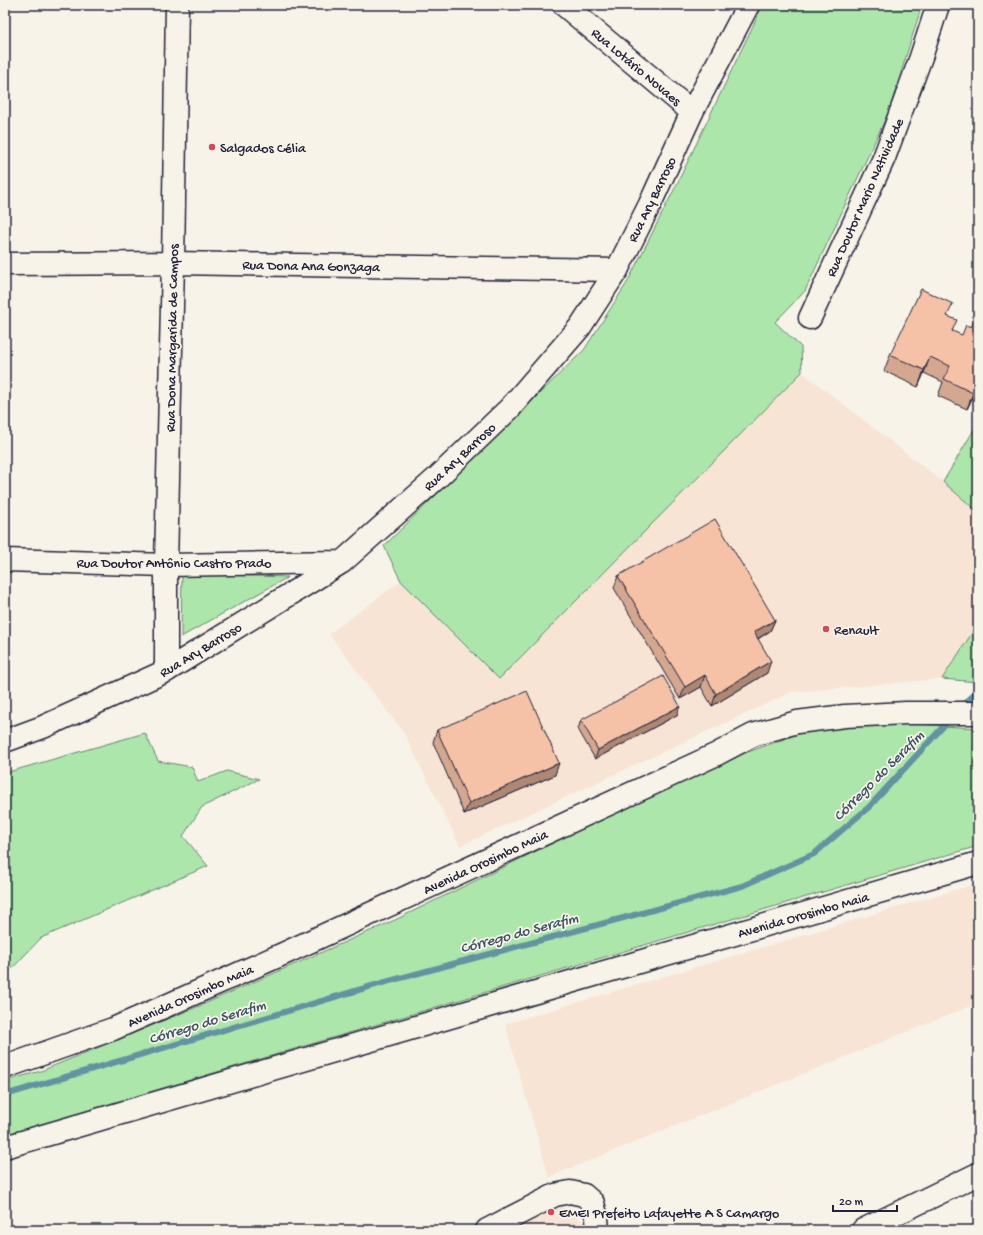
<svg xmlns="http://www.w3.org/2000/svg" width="983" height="1235" viewBox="0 0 983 1235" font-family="'Gochi Hand',sans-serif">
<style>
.built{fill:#f7e4d4}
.green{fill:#ade6ab;stroke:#688473}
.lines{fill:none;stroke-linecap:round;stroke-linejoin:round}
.stream{stroke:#6293a0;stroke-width:6}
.minor-casing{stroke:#22223b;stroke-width:25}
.major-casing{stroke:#22223b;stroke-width:25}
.minor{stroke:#f7f3e8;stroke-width:22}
.major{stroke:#f7f3e8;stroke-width:22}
.wall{fill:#d4a790;stroke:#22223b}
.shaded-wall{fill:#ac8875;stroke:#22223b}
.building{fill:#f6c2a7;stroke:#22223b}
.poi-dot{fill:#d1495b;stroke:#f7f3e8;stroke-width:1.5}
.labels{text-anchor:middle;stroke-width:3.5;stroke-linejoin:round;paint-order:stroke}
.street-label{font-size:14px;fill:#22223b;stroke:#f7f3e8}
.poi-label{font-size:14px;fill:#22223b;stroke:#f7f3e8;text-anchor:start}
.water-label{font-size:15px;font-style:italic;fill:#3d5165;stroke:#f7f3e8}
</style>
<rect width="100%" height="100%" fill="#f7f3e8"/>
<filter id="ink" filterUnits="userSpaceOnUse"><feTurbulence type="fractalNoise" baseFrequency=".025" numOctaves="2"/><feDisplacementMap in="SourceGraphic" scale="8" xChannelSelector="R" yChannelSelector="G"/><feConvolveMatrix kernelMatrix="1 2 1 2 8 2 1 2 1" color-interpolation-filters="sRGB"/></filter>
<g filter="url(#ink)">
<path class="built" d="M802,372l141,110 35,30v112l-36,55 -150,13 -332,154 -56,-113 -75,-99 72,-53 98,98z
M978,883v120l-429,174 -44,-153z
M552,1201l32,22 1,7h-78z"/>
<path class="green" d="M763,5h159l-33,106 -84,180 -30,31 26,25 1,25 -303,307 -98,-98 -17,-35 200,-196 43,-67 49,-97z
M978,423v89l-35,-30z
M182,574l106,3 -107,60z
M978,624v58l-36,-3z
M888,722l70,5 20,1v118l-973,289v-54l36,-10 163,-67 191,-84 207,-101 143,-66 73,-26z
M145,733l13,28 34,6 6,15 29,-11 32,8 -57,28 -19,29 25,30 -167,72 -36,38v-203z"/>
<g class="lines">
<path class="stream" d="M962,707l16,-17
M5,1095l377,-112 360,-97 72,-32 55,-47 82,-89"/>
<defs>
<path id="minor" d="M564,5l128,107
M5,264l168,-1 444,7
M810,318l74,-160 37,-101 17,-52
M166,671v-106l7,-302 4,-258
M487,1230l68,-35 15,-3 14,3 9,8 4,15 1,12
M863,1230l115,-56"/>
<path id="major" d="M5,560l161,5 176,-3
M5,741l38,-14 123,-56 176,-109 97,-86 71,-68 70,-81 37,-57 33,-66 42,-92 56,-107
M5,1067l108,-38 55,-24 115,-51 434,-200 36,-19 44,-13 48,-6 61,-3h72
M5,1147l973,-284"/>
</defs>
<use href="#minor" class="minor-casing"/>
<use href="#major" class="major-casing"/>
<use href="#minor" class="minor"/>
<use href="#major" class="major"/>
</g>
<path class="wall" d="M948,316l5,15 25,55 -11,23 -29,-13 5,-14 -19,-9 -6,14 -34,-16 6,-16z
M618,576l157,44 -5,11 -12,8 9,34 -55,33 -11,-19 -21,12 -66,-111z
M677,715l-82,44 -17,-30 3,-9z
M437,730l118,45 -91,39 -31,-72z"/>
<path class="shaded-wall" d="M930,357l-6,16 -6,14 6,-17z
M978,382v4l-11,23 6,-16z
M775,620l-5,11 -21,13 5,-12z
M771,661l-4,12 -55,33 4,-12z
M705,675l-4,12 -21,12 5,-12z
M680,706l-3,9 -82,44 3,-9z
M559,763l-4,12 -91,39 5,-11z"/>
<path class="building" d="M921,289l32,15 -6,12 10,4 -5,11 10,4 4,-10 5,2 5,-11 2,1v65l-5,11 -29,-14 6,-13 -20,-9 -6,13 -34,-15z
M715,519l60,101 -21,12 17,29 -55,33 -11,-19 -20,12 -67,-111z
M663,676l17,30 -82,44 -17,-30z
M527,691l32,72 -90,40 -32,-73z"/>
</g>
<g class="poi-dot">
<circle cx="212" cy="147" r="4"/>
<circle cx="826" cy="629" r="4"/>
<circle cx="551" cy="1212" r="4"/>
</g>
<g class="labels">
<g class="street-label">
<text transform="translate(637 66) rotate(40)" y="5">Rua Lotário Novaes</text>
<text transform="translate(864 197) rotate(-66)" y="5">Rua Doutor Mario Natividade</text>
<text transform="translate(651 199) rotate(-64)" y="5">Rua Ary Barroso</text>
<text transform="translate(311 265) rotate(1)" y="5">Rua Dona Ana Gonzaga</text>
<text transform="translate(171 338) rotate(-89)" y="5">Rua Dona Margarida de Campos</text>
<text transform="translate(459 456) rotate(-43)" y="5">Rua Ary Barroso</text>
<text x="174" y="567">Rua Doutor Antônio Castro Prado</text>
<text transform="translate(200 649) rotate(-31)" y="5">Rua Ary Barroso</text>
<text transform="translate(485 861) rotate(-25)" y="5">Avenida Orosimbo Maia</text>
<text transform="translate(803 914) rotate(-16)" y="5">Avenida Orosimbo Maia</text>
<text transform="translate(190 995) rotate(-24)" y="5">Avenida Orosimbo Maia</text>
</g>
<g class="poi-label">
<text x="220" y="152">Salgados Célia</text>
<text x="834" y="634">Renault</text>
<text x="559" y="1217">EMEI Prefeito Lafayette A S Camargo</text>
</g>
<g class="water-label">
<text transform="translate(878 775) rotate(-45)" y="5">Córrego do Serafim</text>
<text transform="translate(519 932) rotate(-15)" y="5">Córrego do Serafim</text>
<text transform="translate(207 1021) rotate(-17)" y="5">Córrego do Serafim</text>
</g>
</g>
<rect width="983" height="1235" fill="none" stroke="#f7f3e8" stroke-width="20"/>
<rect x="10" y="10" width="963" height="1215" fill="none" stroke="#22223b" stroke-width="1.5" filter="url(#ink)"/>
<path d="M833 1205v6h64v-6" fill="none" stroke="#22223b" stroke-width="2"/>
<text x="839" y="1205" font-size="12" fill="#22223b" stroke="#f7f3e8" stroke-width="3" paint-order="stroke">20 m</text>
</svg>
